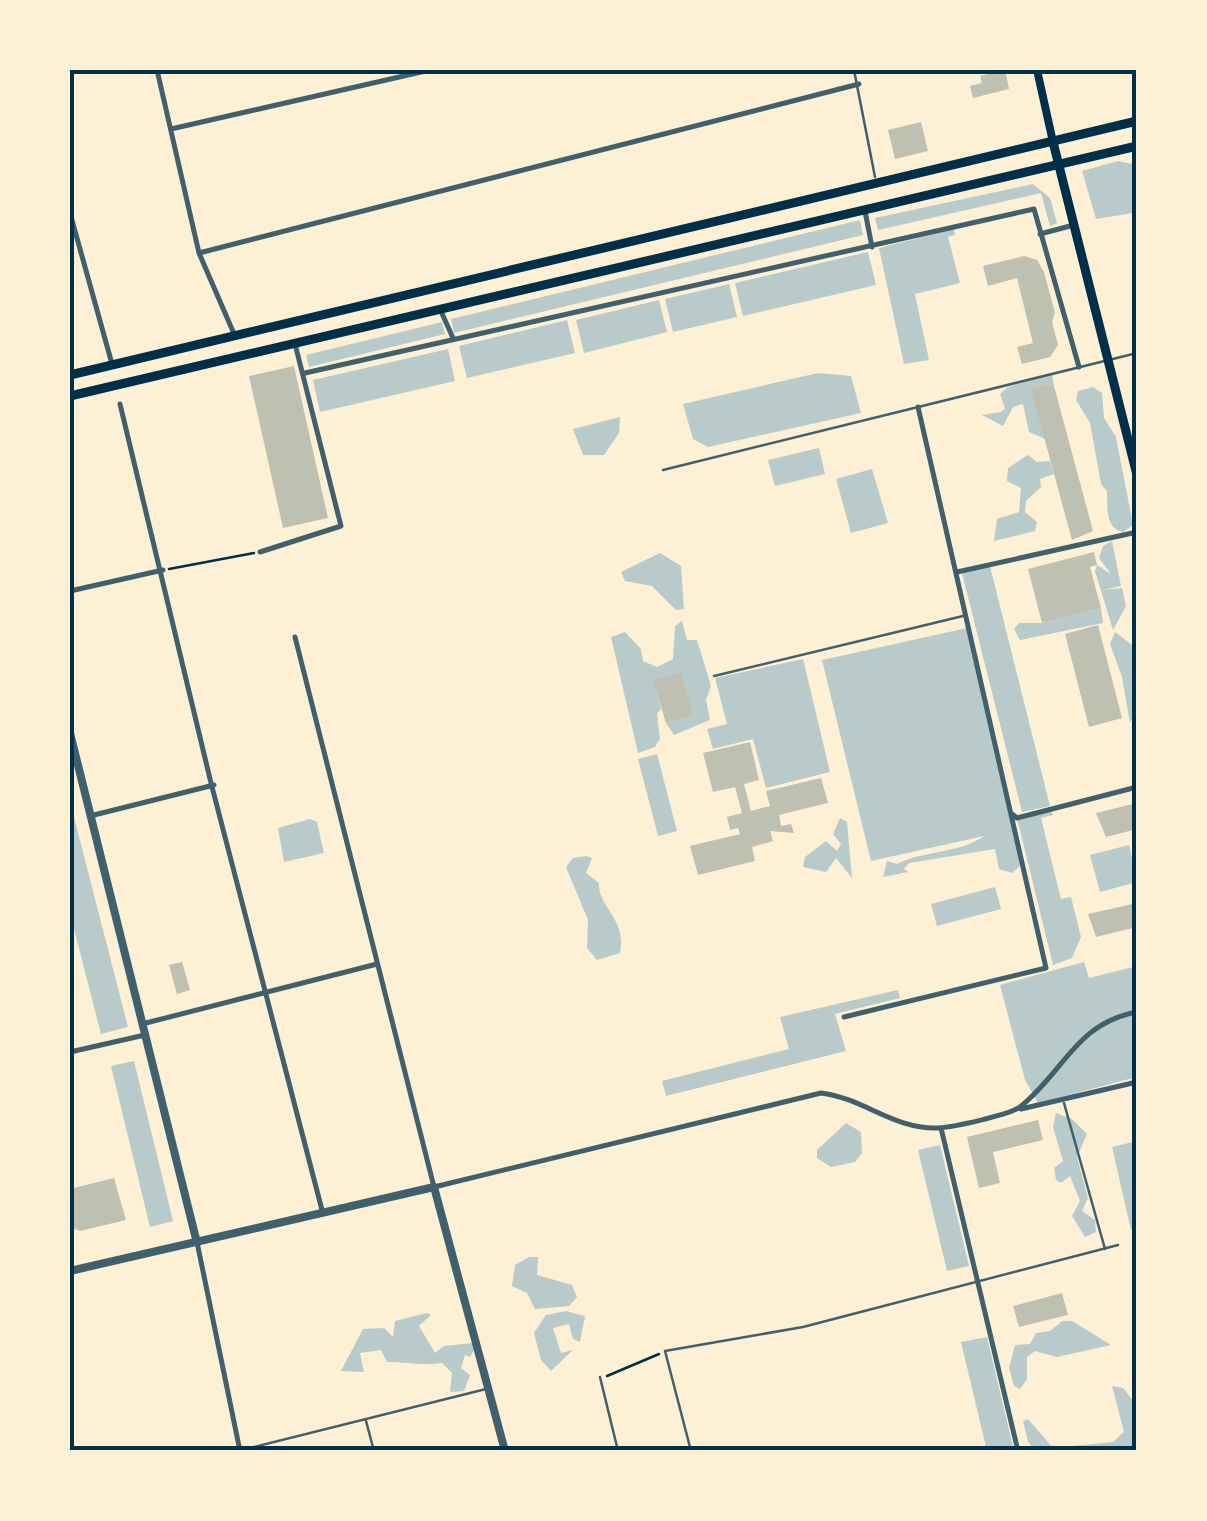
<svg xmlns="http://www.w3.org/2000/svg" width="1207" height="1521" viewBox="0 0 1207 1521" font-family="'Open Sans',sans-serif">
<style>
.green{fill:#b9caca}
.building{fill:#bec0b2}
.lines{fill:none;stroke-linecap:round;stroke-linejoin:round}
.path{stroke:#003049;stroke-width:2.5}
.service{stroke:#3f606c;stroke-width:2.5}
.minor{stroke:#3f606c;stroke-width:5}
.tertiary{stroke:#3f606c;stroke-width:8}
.secondary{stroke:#003049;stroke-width:8}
.primary{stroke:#003049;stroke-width:9}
.trunk{stroke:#003049;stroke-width:9}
.neatline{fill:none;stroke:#003049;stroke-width:4}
</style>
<rect width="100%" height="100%" fill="#fdf0d5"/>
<path class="green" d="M1118,161l19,4v10l-5,2 5,15v36l-4,-15 -37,6 -14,-48z
M1033,184l17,14 7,25 -7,3 -9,-33 -163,37 -3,-12z
M860,220l3,15 -409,98 -3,-14z
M954,229l1,6 -7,2 12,46 -45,11 14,66 -25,4 -25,-116z
M868,252l8,33 -133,31 -8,-33z
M729,284l8,33 -64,15 -8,-33z
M659,300l8,32 -83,21 -8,-33z
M567,320l8,33 -108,25 -8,-32z
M442,322l3,12 -136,33 -3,-12z
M448,349l7,32 -135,31 -7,-32z
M818,373l33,3 10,37 -153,34 -15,-8 -10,-35z
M1052,375l2,11 -10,2 1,51 -16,-7 -6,-28 -10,3 -10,19 -21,-11 19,-3 4,-4 -5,-14 8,-7z
M1093,387l9,6 2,25 12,19 17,88 -10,7c-19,-4 -15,-27 -16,-41l-6,-7 -11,-61 -14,-23 2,-9z
M620,417l-1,16 -15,22h-21l-10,-26z
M819,448l6,26 -50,12 -7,-26z
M1028,455l9,7 13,-1 4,13 -14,5 1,8 -15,14 -1,11 12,10 -2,9 -41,10 3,-22 22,-7 2,-24 -14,-7 1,-13z
M872,469l16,54 -37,10 -15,-54z
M1112,541l9,45 -18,4 19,-2 4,18 -13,24 -18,-59 2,-6 14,9 -12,-16 4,-12z
M660,553l21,13 3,43 -8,1 -24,-24 -27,-5 -4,-9z
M990,566l60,240 -28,6 -60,-239z
M1101,608l2,15 -83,17 -6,-11 5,-6h23z
M682,621l5,19h10l14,46 -5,14 4,20 -36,15 -8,-12 28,-8 -13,-42 -27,7 7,29 -4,5 3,25 -5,8 -17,6 -27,-116 14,-5 16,17 2,12 14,6 16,-8 2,-33z
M967,628l55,224 -1,13 -9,8 -13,-4 -4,-20 -86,14 -5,6 4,3 -25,5 4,-16 10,3c28,-14 62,-10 87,-28l-113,25 -49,-201z
M1115,632l22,17v61l-7,13 -8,-46 -12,-33z
M803,659l27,113 -64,16 -13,-49 -40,10 -6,-20 20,-5 -12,-46z
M657,754l20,77 -19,5 -20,-77z
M1051,810l2,5 -12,3 20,81 10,-2 10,40 -9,21 -19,7 -36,-147z
M74,817l54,210 -27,7 -31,-121v-95z
M840,818l7,4 5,56 -16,-20 -10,14 -23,-5 2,-10 21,-16 11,10 4,-7 -8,-10z
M310,819l7,3 7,31 -40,9 -6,-34z
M1129,845l8,37 -37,10 -10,-37z
M586,856l6,2 -6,15 13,10c-1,25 28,35 21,70l-23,7 -10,-12 1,-28 -22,-53 7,-9z
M995,887l6,22 -64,17 -6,-22z
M1084,962l5,16 48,-12v111l-99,26 -13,-23 -25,-95z
M898,990l2,8 -65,16 11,37 -180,45 -4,-15 127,-32 -9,-32z
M134,1061l39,160 -23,6 -39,-161z
M1056,1113l16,6 15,15 -10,23 11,41 -6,13 13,9 1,12 -11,5 -13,-21 8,-15 -10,-25 -9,7 -5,-3 -2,-12 9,-7 -10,-34z
M846,1123l15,9 1,21 -7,9 -24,5 -14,-9v-8z
M1137,1141v87l-6,2 -19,-83z
M940,1145l29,121 -22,5 -29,-121z
M529,1257h9l-1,18 35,10 5,12 -8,9 -34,3 -8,-16 -15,-7 3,-21z
M566,1311l19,5 -5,26 -7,-3 -4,-15 -16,4 8,25 12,-3 -22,21 -10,-11 -7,-27 12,-18z
M427,1313l4,2 -12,11 16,27 9,-7 29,-3 1,7 -4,7 -5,-2 -4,13 9,7 -6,16 -14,1 2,-19 -10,-10c-21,3 -35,-1 -55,-1l-6,-12 -21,3 4,19 -23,-1 22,-42 21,-1 9,9 2,-16z
M1062,1321h10l39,24 -54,12 -22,-6 -8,6v22l-7,10 -6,-3 -5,-18 6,-23 15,-1 6,-11 14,-2z
M987,1337l27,114h-27l-26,-109z
M1112,1386l11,2 11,14 3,49h-100l-9,-9 -5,-21 5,-2 25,29 60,-6 11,-10z"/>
<path class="building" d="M1005,70l4,19 -36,9 -3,-12 12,-3 -2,-7z
M921,122l7,29 -33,8 -7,-29z
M1024,256l13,4 7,12 11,41 -3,9 6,23 -8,12 -28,7 -5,-17 16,-4 -16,-65 -29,8 -5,-20z
M294,366l34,152 -45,10 -34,-152z
M1043,386h11l39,145 -21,9 -41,-151z
M1094,552l3,13 -7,2 11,41 -59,15 -14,-54z
M1098,625l24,93 -33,9 -24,-93z
M681,672l13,43 -28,8 -13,-43z
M750,742l9,38 -15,4 7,27 19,-5 -4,-15 55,-13 7,25 -49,12 2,11 10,-2 3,9 -24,-2 3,10 -21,6 3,14 -57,14 -8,-29 50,-12 -2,-6 -8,2 -3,-13 15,-4 -7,-26 -22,5 -10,-39z
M1137,803v26l-31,8 -10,-24z
M1137,903v24l-41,10 -8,-23z
M182,962l8,28 -13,4 -8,-29z
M1038,1120l5,20 -50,12 7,31 -21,5 -12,-51z
M114,1178l12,42 -46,11 -10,-4v-38z
M1062,1293l6,22 -49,12 -6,-21z"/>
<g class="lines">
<path class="path" d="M169,569l85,-16
M607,1376l52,-22"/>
<path class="service" d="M854,70l21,107
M663,470l474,-117
M714,676l249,-60
M1064,1103l41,146
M600,1377l18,74
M366,1421l8,30
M242,1450l244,-61
M691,1451l-26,-100 138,-24 315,-82"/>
<path class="minor" d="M157,70l42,183 36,83
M171,129l259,-59
M865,211l7,36
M70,213l42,151
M1040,234l34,-9
M199,253l660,-169
M440,309l13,29
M305,373l729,-164 45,158
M120,404l91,379 111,427
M260,552l81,-26 -46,-182
M957,572l180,-40
M70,591l93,-21
M295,637l139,550 387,-94c42,5 74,37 117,35 16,-1 71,-13 82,-21 44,-35 56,-84 117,-95
M1012,814l5,4 120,-31
M90,816l124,-31
M844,1017l202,-49 -128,-561
M142,1024l235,-60
M70,1052l75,-17
M1021,1109l116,-27
M941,1128l77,323
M197,1242l43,209"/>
<path class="tertiary" d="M70,733l126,506
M70,1271l364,-84 71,264"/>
<path class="secondary" d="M1037,70l16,72"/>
<path class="primary" d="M1053,142l84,333"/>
<path class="trunk" d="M70,375l1067,-254
M70,396l1067,-250"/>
</g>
<rect width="1207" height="1521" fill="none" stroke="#fdf0d5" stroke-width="145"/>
<rect x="72" y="72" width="1062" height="1376" class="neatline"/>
</svg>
